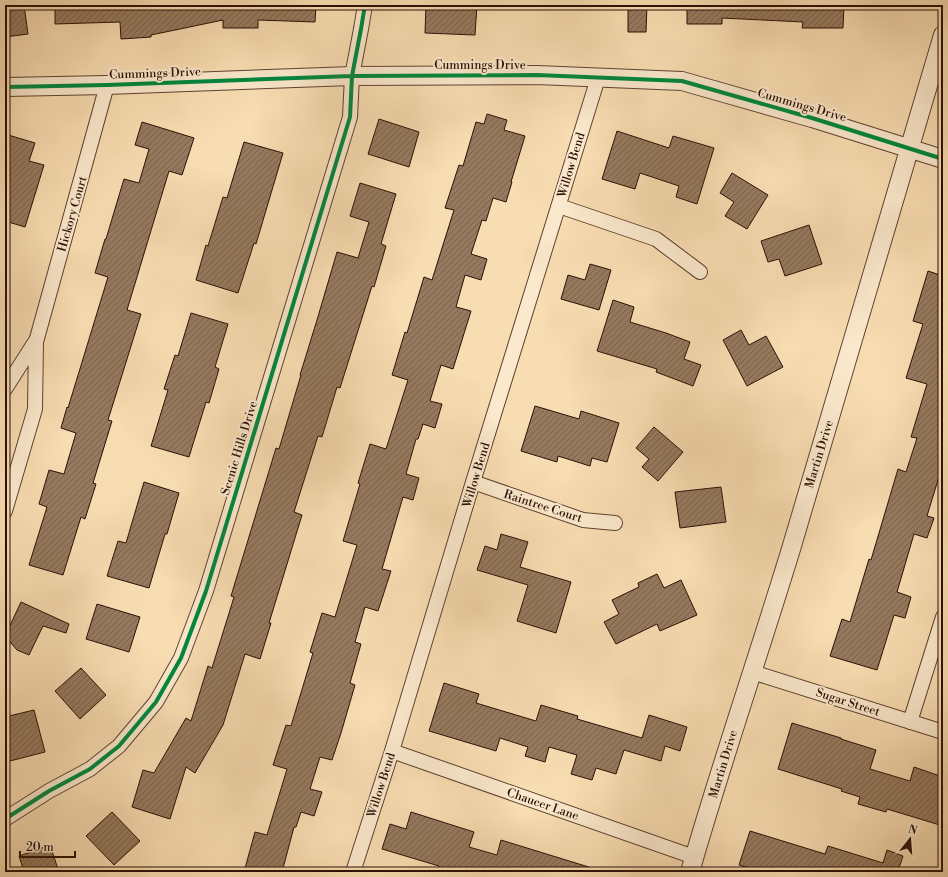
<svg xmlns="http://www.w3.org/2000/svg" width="948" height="877" viewBox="0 0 948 877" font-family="'Libre Bodoni',serif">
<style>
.building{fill:url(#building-hatch);stroke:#2b0f05}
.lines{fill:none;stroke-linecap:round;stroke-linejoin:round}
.minor-casing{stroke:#5e4230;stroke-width:16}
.tertiary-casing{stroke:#5e4230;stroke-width:20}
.minor{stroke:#fbe9cd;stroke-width:14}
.tertiary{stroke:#fbe9cd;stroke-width:18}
.cycleway-casing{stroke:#fbe9cd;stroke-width:6}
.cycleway{stroke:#00873e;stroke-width:4}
.labels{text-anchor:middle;stroke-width:4;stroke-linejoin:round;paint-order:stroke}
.street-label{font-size:12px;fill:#2b0f05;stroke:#fbe9cd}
</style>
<defs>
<pattern id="building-hatch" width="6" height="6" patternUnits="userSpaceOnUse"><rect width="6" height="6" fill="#967a5f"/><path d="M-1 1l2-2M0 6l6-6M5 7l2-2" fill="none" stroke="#7b624c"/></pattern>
</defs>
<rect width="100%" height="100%" fill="#f9ddb2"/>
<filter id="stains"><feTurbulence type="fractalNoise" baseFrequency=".005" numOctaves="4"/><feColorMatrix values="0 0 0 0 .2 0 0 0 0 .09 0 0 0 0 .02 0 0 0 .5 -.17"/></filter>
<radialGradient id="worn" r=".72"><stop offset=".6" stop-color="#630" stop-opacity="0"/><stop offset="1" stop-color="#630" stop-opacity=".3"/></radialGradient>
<path class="building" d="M5,5h19l4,29 -23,3z
M55,5h261l-1,17 -57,-2v8h-35v-8l-72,15v2l-30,2 -1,-17 -65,2z
M426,5h51l-2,30 -50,-2z
M628,5h19l-1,27h-18z
M687,5h157l-1,23h-41l1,-6 -81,-4v6h-35z
M487,114l20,6 -3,10 21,6 -14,46h1l-6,20 -13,-4 -7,23 -4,-1 -11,34 16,5 -6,21 -16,-5 -9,32 15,4 -18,58 -12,-4 -11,36 12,3 -7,24 -12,-4 -5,15h-2l-10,35 13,4 -6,22 -10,-3 -21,72 9,2 -13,40 -13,-4 -10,35 6,2 -11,39 5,2 -14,48 -9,27 -12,-3 -10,32 12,3 -8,24 -13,-4 -5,15h-2l-12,45h-38l11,-40 12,3 20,-66 -14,-4 13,-40 5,1 22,-73 -3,-1 12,-39 13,4 22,-72 -14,-4 17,-57 -2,-1 12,-39 16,5 22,-69 -16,-5 13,-43 2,1 17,-56 8,3 22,-70 -9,-2 14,-43 4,1 13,-44 8,2z
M379,119l40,13 -10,35 -41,-13z
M142,122l52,16 -12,37 -13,-4 -42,139 14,4 -33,106 4,1 -19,62 3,1 -11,35 -4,-2 -18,58 -34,-10 18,-58 -8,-3 10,-34 15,4 12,-41 -15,-5 6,-21 1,1 40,-131 -13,-4 10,-34h1l18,-60 15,4 10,-34 -14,-4z
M617,131l52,17 4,-12 41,12 -17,56 -21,-7 3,-11 -39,-13 -5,16 -33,-10z
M5,134l30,9 -6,18 15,4 -19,62 -20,-6z
M244,142l39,11 -27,91 -2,-1 -16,50 -42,-13 10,-35 2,1 15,-49 4,1z
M732,173l36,22 -21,34 -22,-13 9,-14 -14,-9z
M360,183l36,11 -15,50 5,2 -12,41 -2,-1 -32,102 -3,-1 -15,50 -4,-1 -24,76 8,3 -33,108h2l-11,36 -15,-5 -22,71 -28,48 -9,-6 -16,52 -38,-12 11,-37 11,3 32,-55 5,3 17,-55 4,2 22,-71 -3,-1 45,-148 3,1 22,-74h-1l17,-55 20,-68 21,6 11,-36 -19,-6z
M809,225l13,39 -37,12 -6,-17 -11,3 -7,-21z
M590,264l21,6 -12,40 -38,-11 7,-24 17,5z
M928,271l15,5v206l-5,-2 -11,36 7,2 -7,20 -13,-4 -17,58 14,5 -6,21 -11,-3 -17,55 -47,-14 12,-37 8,3 19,-63 2,1 27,-91 8,3 11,-34 -6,-1 16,-53 -21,-6 17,-54 -10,-3z
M613,300l21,7 -4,15 36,11 24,9 -6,17 17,6 -8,21 -37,-14 1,-3 -60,-18z
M191,313l37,11 -13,43 4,2 -10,34 -3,-1 -17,55 -38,-11 17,-56 -4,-1 11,-34 3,1z
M741,330l8,15 17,-9 17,31 -36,19 -24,-46z
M535,406l44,13 2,-8 38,12 -12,39 -15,-4 -2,8 -32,-10 -1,6 -36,-11z
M654,427l29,25 -25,29 -16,-14 7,-8 -13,-11z
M144,482l35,11 -12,41h-2l-16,54 -42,-12 11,-35 8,2z
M721,487l5,35 -46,6 -5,-36z
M501,534l27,8 -8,25 51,15 -15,51 -39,-12 11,-36 -51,-15 8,-24 12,4z
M657,574l7,14 17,-8 16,35 -37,16 -3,-7 -41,20 -12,-22 15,-8 -7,-14 27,-13 -1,-4z
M21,602l48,22 -3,9 -23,-7 -14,29 -12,-5 -12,-14z
M97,604l43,13 -11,35 -43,-13z
M81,668l25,27 -26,24 -25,-28z
M444,683l35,11 -3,9 60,18 5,-16 37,11 -1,3 65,19 7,-23 38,12 -7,24 -15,-5 -4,15 -37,-11 -8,24 -20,-6 -4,12 -21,-6 6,-19 -28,-8 -4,15 -20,-6 3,-9 -28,-9 -4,13 -67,-20z
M34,710l11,42 -35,9 -5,-19v-25z
M792,723l49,15v1l35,11 -6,19 40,12 4,-14 29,10v49l-56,-17 -1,3 -28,-8 2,-7 -19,-6 1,-2 -64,-20z
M112,812l28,29 -26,24 -28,-29z
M411,812l63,20 -5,15 28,8 4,-15 91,28v4h-154l1,-6 -57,-17 8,-25 16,5z
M750,831l75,23 3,-8 55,17 4,-13 16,6 -4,12h2l-1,4h-137l-24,-7z
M50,845l9,27h-35l-5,-16z"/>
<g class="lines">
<defs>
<path id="minor" d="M559,206l97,33 44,33
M5,389l30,-47
M473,482l110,38 32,3
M5,511l30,-102 1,-67 71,-257
M752,672l191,60
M910,722l33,-105
M392,751l302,106
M5,819l44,-28 41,-22 29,-23 37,-44 25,-44 25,-67 144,-474 2,-41 9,-47 4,-24
M353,872l39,-121 81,-269 125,-404"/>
<path id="tertiary" d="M5,87l102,-2 245,-9 185,-1 145,6 130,37 131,41
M690,872c31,-108 68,-215 101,-323 51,-171 101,-343 152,-514"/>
</defs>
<use href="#minor" class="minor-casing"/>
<use href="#tertiary" class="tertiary-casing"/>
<use href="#minor" class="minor"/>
<use href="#tertiary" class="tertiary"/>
<defs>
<path id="cycleway" d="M5,87l102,-2 245,-9 185,-1 145,6 130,37 131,41
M5,819l44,-28 41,-22 29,-23 37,-44 25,-44 25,-67 144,-474 2,-41 9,-47 4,-24"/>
</defs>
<use href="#cycleway" class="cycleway-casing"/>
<use href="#cycleway" class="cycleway"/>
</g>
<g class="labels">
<g class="street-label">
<text x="480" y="69">Cummings Drive</text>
<text transform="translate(155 73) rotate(-2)" y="4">Cummings Drive</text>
<text transform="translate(802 105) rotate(16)" y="4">Cummings Drive</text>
<text transform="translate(571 165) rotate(-73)" y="4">Willow Bend</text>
<text transform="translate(72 214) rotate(-74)" y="4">Hickory Court</text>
<text transform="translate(239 448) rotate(-73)" y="4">Scenic Hills Drive</text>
<text transform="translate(819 454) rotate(-73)" y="4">Martin Drive</text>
<text transform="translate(476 475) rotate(-73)" y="4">Willow Bend</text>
<text transform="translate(543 506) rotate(18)" y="4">Raintree Court</text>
<text transform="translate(848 702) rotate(18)" y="4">Sugar Street</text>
<text transform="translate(723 764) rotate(-73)" y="4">Martin Drive</text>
<text transform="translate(381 785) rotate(-72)" y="4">Willow Bend</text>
<text transform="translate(543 804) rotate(19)" y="4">Chaucer Lane</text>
</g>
</g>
<rect width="948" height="877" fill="none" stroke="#f9ddb2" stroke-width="20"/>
<rect x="6" y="6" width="936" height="865" fill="none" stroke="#2b0f05" stroke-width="2"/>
<rect x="10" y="10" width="928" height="857" fill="none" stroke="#2b0f05"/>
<g transform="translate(910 839) rotate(17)" stroke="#fbe9cd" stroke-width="3" paint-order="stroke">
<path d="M0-3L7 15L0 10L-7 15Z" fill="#2b0f05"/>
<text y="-6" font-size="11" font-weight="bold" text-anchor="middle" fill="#2b0f05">N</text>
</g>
<path d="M20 851v6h55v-6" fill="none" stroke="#2b0f05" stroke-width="2"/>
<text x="26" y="851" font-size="12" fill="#2b0f05" stroke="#fbe9cd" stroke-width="3" paint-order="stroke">20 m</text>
<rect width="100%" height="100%" filter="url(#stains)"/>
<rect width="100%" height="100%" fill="url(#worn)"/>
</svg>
